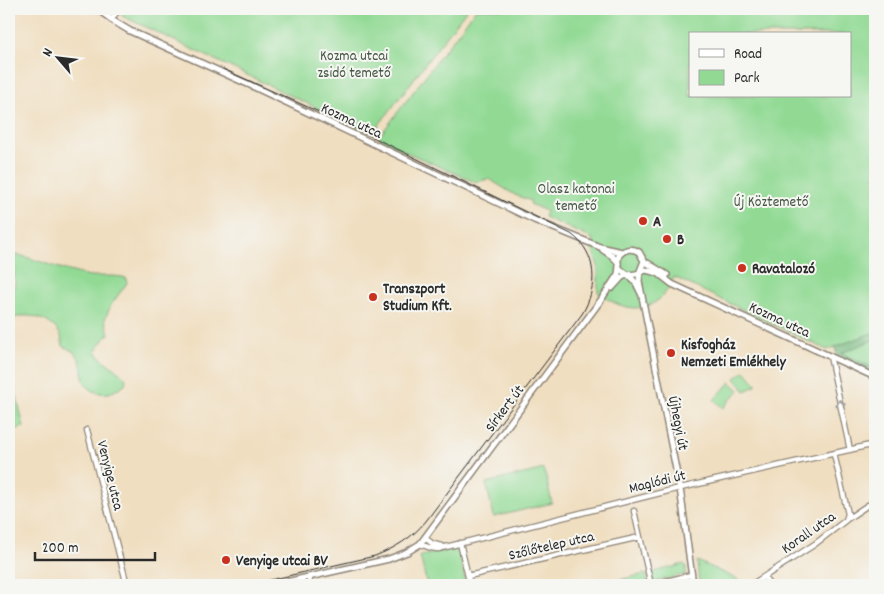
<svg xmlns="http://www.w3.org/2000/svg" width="884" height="594" viewBox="0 0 884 594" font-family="Dekko,sans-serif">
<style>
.green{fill:#92da94;stroke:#5e8260;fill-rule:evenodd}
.forest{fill:#75ba7e;stroke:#507254}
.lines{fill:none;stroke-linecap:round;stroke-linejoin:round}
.minor-casing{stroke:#8e8476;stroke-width:7}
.tertiary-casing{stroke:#8e8476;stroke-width:8}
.minor{stroke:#fff;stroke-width:4.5}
.tertiary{stroke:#fff;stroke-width:5}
.tram{stroke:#2b2b2b;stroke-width:1}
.oneway{stroke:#a0a0a0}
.poi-dot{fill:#c8321e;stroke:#f6f6f2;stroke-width:2}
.labels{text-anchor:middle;stroke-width:4;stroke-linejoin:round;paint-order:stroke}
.park-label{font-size:15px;fill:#455745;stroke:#f6f6f2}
.street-label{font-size:15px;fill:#2b2b2b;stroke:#f6f6f2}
.poi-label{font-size:15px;font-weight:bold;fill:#2b2b2b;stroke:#f6f6f2;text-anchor:start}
</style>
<rect width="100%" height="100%" fill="#f6f6f2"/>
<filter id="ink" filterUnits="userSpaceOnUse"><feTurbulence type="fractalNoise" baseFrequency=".02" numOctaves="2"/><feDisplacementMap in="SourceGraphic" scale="10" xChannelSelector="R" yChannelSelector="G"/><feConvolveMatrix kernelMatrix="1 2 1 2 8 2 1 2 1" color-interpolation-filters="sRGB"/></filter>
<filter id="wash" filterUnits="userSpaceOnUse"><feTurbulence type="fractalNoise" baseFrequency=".0096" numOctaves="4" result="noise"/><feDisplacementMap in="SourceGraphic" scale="20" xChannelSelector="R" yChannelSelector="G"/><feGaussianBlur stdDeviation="1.12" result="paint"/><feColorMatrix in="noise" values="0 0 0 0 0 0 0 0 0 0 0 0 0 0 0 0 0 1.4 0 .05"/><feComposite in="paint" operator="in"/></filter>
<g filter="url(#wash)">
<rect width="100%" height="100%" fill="#f0dec0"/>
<path class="green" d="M121,9h346l-95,125 -250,-118 -3,-4z
M476,9h399v323l-48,18 -153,-73c-14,37 -48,39 -76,15v-26l-6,-17 1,-10 -49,-22 2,-6 -16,-7 1,-3 -16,-6 -26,-16 -14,3 -69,-30 -27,-15zM690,34h160v62h-160z
M19,255c22,6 43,15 65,20 13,3 30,-1 42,3l1,5 -16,22 -6,14 4,15 -10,11 -3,6c7,13 21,16 30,28l-1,5c-10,7 -16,12 -29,8 -20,-8 -9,-26 -20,-38 -3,-3 -9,-6 -13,-8 -1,-4 -1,-9 -3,-12 -8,-15 -39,-26 -51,-11v-32l5,-3c3,-11 -3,-21 0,-32z
M875,339v30l-34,-16z
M745,371l12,14 -12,6 -10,-13z
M9,376l4,5 11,46 -15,4z
M730,382l9,8 -16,18 -9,-8z
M544,469l8,34 -58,14 -8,-34z
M458,548l8,37h-39l-7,-29z
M697,561l49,22 -4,2h-43z
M684,564l2,2v8l-31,8 -3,-2 -2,-7z
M644,574l2,1 2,6 -2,3 -48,1z"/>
<path class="forest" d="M875,332v7l-34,14 34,16v5l-38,-18 -2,-9z"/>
</g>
<g filter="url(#ink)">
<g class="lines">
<defs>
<path id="minor" d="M111,20l8,-11
M830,356l20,94
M87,430l40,155
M634,511l17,74 40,-10
M847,519l21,-14
M425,538l8,6 9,2
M460,543l10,42
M420,544l11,4 7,1 238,-60 199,-45
M468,576l172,-39
M308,577l3,8
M765,577l4,8
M751,585l64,-41 31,-24 2,-6 -14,-60"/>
<path id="tertiary" d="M97,9l18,13 15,9 120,54 284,135 66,27 22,5
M603,250l9,6 6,6
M644,261l23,14
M612,288l10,-11 6,-2 8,-1 10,-4 12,3 14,11 203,93
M642,295c-3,-4 -4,-10 -8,-14 -7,-11 -20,-8 -15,-26 6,-6 12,-8 20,-3l5,9 -4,10 -1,10 42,214 12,90
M273,585l116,-26 18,-7 13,-8 181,-244 17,-26 1,-7"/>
</defs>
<use href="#minor" class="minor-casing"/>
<use href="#tertiary" class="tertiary-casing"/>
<use href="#minor" class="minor"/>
<use href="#tertiary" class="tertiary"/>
<path class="tram" d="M223,69l125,56 223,109c27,19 27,54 11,80l-156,207c-14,17 -31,27 -51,35l-127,29"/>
</g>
<defs><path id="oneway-chevron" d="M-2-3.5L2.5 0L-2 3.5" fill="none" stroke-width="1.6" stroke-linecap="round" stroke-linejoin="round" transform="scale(1.25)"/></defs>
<use class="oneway" href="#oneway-chevron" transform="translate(840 403) rotate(-102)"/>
</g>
<g class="poi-dot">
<circle cx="643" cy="221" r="5"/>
<circle cx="667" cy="239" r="5"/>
<circle cx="742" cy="268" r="5"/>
<circle cx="373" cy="297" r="5"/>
<circle cx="671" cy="353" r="5"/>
<circle cx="226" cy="560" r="5"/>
</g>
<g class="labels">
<g class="park-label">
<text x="354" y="60">Kozma utcai<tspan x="354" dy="17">zsidó temető</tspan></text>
<text x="576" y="193">Olasz katonai<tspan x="576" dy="17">temető</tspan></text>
<text x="771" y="206">Új Köztemető</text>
</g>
<g class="street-label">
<text transform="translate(352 120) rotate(25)" y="5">Kozma utca</text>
<text transform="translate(780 319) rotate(25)" y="5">Kozma utca</text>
<text transform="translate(504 408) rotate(-53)" y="5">Sírkert út</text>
<text transform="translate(679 423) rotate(79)" y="5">Újhegyi út</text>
<text transform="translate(111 475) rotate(76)" y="5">Venyige utca</text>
<text transform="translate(657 481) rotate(-14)" y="5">Maglódi út</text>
<text transform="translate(808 532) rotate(-35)" y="5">Korall utca</text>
<text transform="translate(551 545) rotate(-13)" y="5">Szőlőtelep utca</text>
</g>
<g class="poi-label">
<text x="653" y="226">A</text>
<text x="677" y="244">B</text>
<text x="752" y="273">Ravatalozó</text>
<text x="383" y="293">Transzport<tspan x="383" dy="17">Studium Kft.</tspan></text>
<text x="681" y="349">Kisfogház<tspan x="681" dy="17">Nemzeti Emlékhely</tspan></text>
<text x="236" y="565">Venyige utcai BV</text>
</g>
</g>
<rect width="884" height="594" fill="none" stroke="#f6f6f2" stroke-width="30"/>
<rect x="689" y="32" width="162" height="65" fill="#f6f6f2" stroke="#a5a5a2"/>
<rect x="699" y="49" width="25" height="8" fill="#ffffff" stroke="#a5a5a2"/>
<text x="734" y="58" font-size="15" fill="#2b2b2b">Road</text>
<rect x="699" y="70" width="25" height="15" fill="#92da94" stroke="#a5a5a2"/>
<text x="734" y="82" font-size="15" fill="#2b2b2b">Park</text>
<g transform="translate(58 58) rotate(298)" stroke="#f6f6f2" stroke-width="4" paint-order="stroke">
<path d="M0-4L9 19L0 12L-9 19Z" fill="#2b2b2b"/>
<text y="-8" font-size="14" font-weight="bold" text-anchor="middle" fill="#2b2b2b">N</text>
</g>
<path d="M35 552v8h120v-8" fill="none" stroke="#2b2b2b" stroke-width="2.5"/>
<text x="42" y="552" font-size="15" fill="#2b2b2b" stroke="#f6f6f2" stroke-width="4" paint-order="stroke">200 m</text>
</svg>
